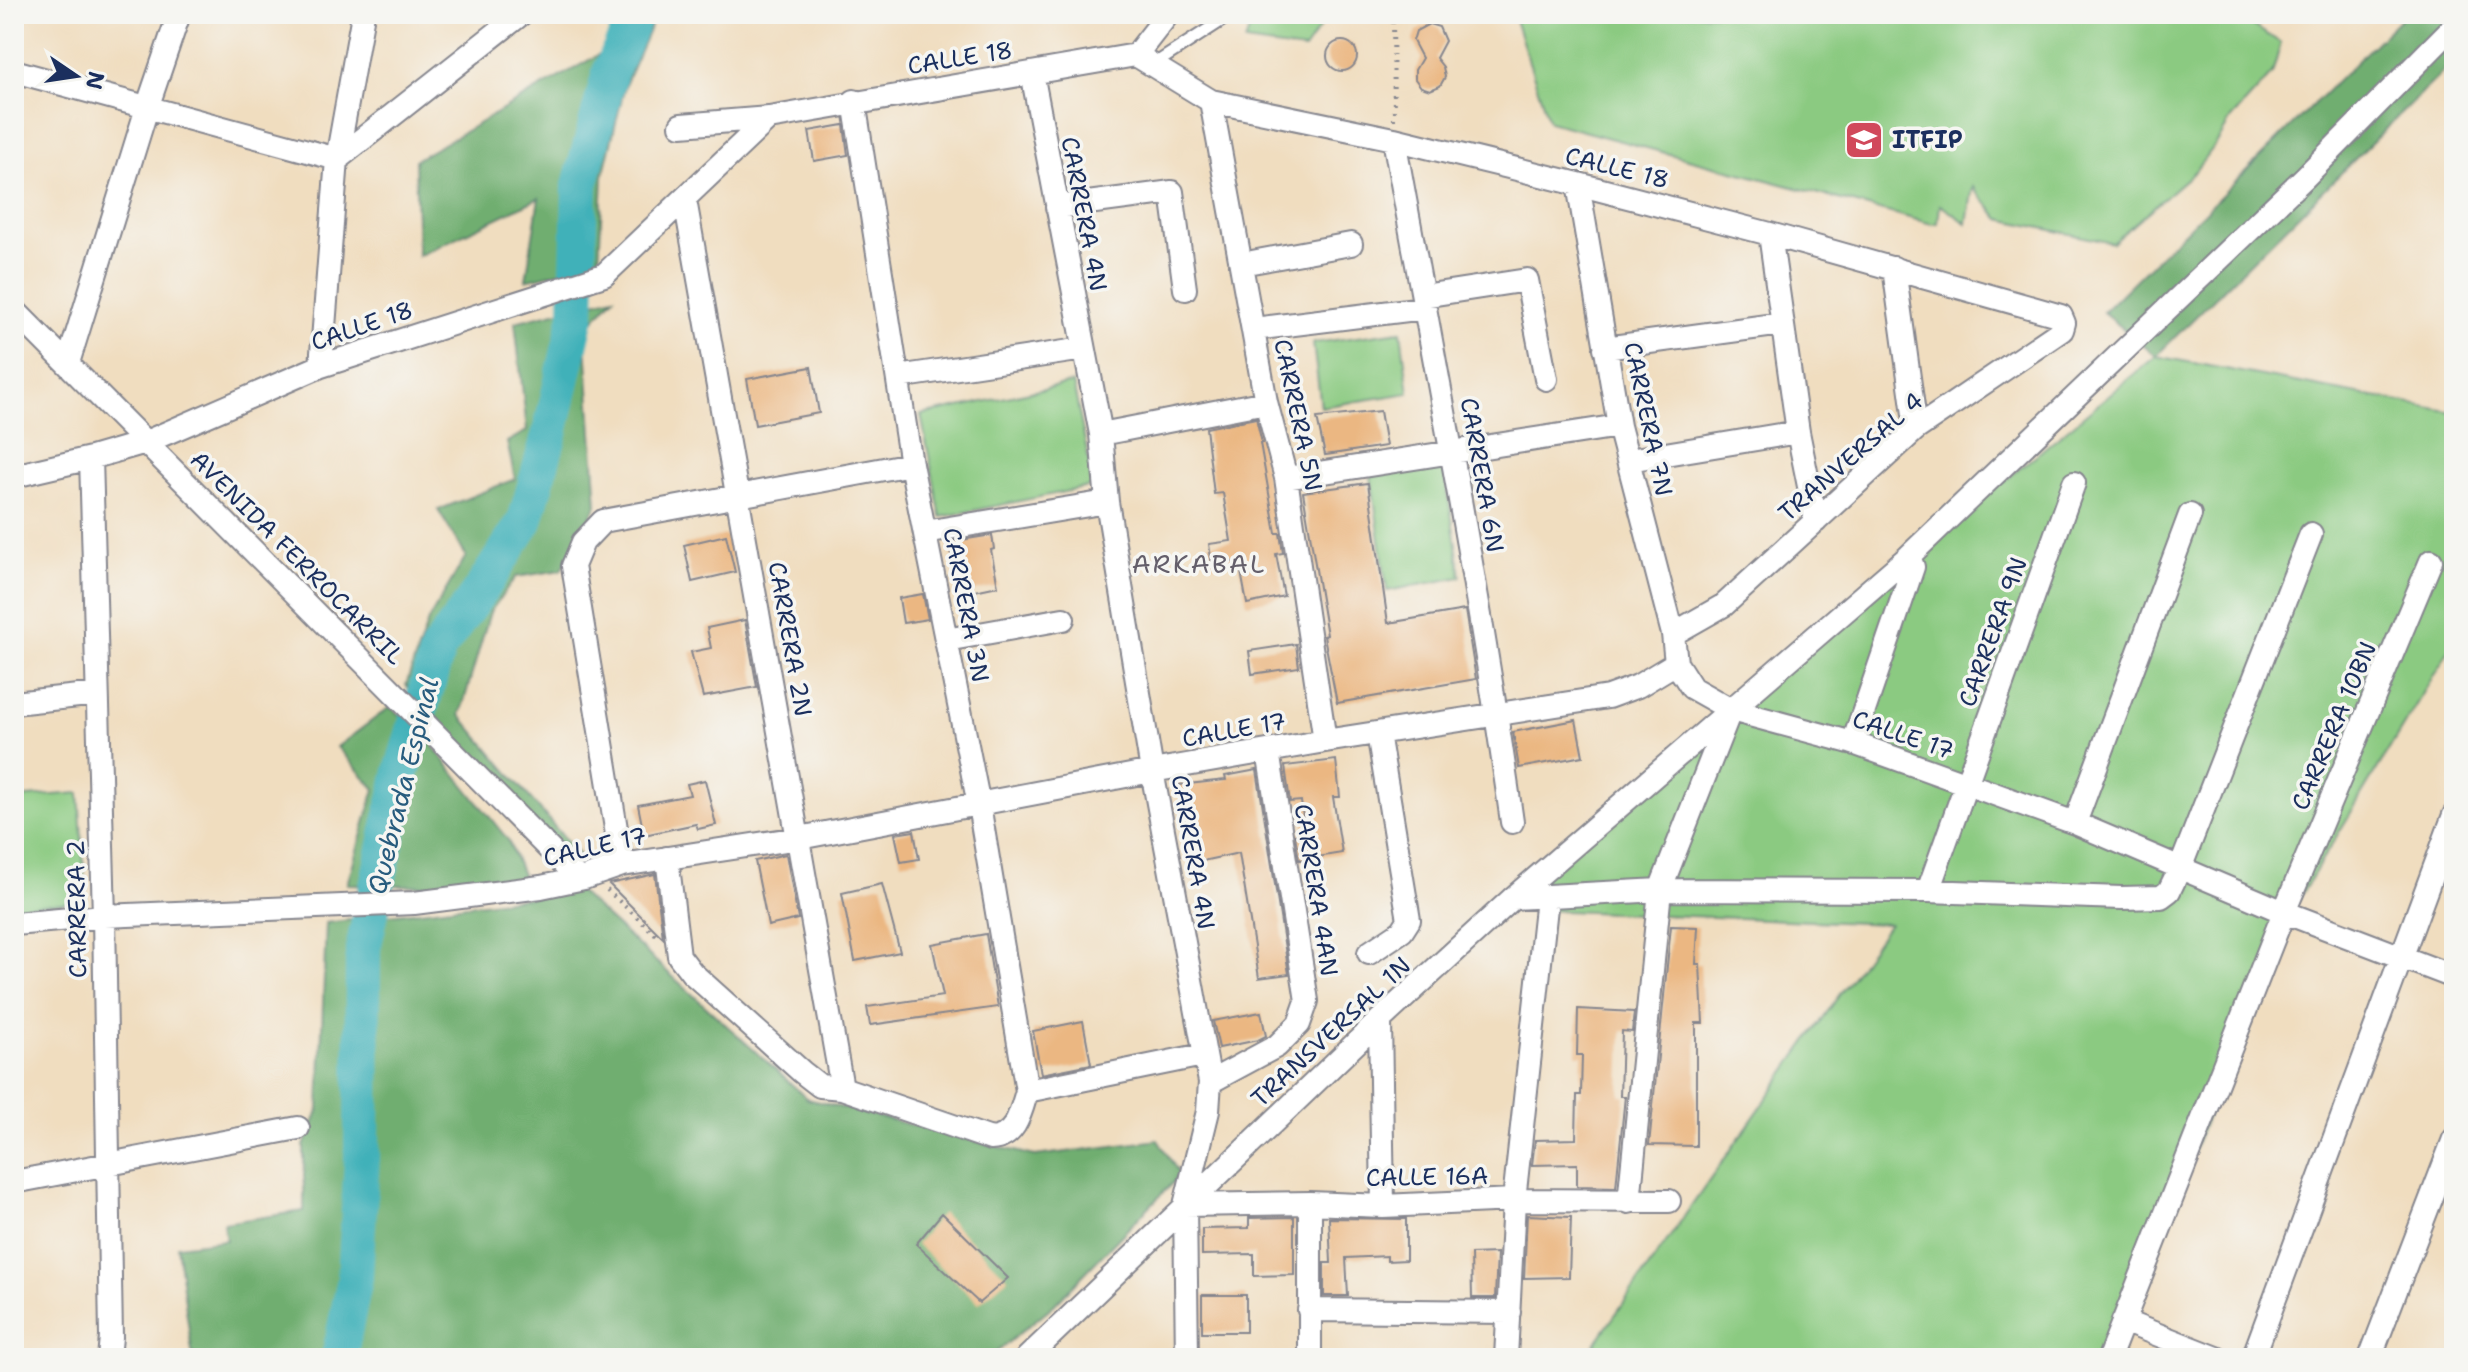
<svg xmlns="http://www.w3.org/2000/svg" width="2468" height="1372" viewBox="0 0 2468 1372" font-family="'Shantell Sans',sans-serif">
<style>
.green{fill:#8bca81;stroke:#537c70;stroke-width:2}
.forest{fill:#70ae6f;stroke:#466e66;stroke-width:2}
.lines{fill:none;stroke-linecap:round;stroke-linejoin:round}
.river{stroke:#40b1b9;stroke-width:36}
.building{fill:#ebb782}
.lane-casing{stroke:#86868e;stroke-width:15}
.street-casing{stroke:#86868e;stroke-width:26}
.path{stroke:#86868e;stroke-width:4;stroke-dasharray:2 6;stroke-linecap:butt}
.lane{stroke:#fff;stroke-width:11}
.street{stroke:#fff;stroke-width:22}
.labels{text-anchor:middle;stroke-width:7;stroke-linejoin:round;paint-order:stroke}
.street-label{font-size:24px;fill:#1b2f5e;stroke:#f6f6f2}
.poi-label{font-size:24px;font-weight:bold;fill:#1b2f5e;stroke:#f6f6f2;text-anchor:start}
.neighbourhood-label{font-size:26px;letter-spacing:2px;fill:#645f6b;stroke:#f6f6f2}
.water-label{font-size:26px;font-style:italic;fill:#285c7e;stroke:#f6f6f2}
</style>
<rect width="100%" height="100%" fill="#f6f6f2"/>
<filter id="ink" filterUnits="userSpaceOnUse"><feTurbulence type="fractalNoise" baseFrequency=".0125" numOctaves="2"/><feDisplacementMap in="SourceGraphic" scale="16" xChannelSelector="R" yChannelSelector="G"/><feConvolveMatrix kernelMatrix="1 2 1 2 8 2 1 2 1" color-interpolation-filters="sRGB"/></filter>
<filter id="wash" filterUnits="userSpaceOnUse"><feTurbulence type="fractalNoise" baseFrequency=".006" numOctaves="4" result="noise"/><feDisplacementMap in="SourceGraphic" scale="32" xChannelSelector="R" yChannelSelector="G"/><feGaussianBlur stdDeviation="1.8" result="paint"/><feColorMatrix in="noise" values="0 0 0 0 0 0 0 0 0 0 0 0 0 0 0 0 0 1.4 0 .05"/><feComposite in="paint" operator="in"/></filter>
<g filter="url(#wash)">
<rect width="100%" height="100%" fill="#f0ddbf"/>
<path class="green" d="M1255,14h74l-25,36 -59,-8z
M1513,14h721l47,29 -9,31 -41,45 -15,25 -21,27 -83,72 -112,-24 -27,-32 -6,36 -27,-18 -2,18 -6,1 -383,-102z
M1401,331l8,62 -88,14 -8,-64z
M2156,356l298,56v230l-176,291 -165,425h-528l304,-434 -402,-16z
M1073,383l21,103 -153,31 -20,-102z
M1443,462l18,115 -74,14 -16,-115z
M79,793l7,108 -72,6v-109z"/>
<path class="forest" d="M628,14h28l-31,71 -22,91 -4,87 -73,17 13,-82 -121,58 -3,-96 195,-112z
M2405,14h49v47l-298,295 -53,-44z
M614,297l-29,33 12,175 -36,65 -45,7 -26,35 -30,103 121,143 -12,1 -163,-174 22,-64 38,-65 -28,-46 77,-31 -8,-37 20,-11 -12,-109z
M390,707l34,28 84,105 17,42 -89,4 -89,-2 28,-95 -38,-42z
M578,891l230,208 227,57 123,-16 22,35 -126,130 -65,53h-796l-16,-112 49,-6 -3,-17 81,-12v-65l15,-37 7,-186z"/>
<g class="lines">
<path class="river" d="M339,1358l16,-80 7,-121 1,-208 39,-178 36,-122 44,-61 43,-67 25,-88 27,-118 3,-130 30,-113 26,-58"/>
</g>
<g id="blocks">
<path class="building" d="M1429,24l10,3 6,14 -9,17 7,9 2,10 -5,9 -10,4 -9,-3 -6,-8v-9l7,-12 -9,-17 3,-10z
M1327 56a15 15 0 1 1 30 0a15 15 0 1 1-30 0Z
M844,125l4,30 -34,6 -5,-30z
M811,367l8,46 -64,12 -8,-46z
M1380,411l6,35 -61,9 -8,-37z
M1256,418l6,25h-2l16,90h4l3,20 -7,1 8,42 -37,8 -8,-43 -27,4 -3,-21 22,-3 -8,-48 -9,1 -8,-66z
M1368,483l20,140 77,-13 11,69 -139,24 -13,-67 3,-1 -24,-143z
M726,535l9,37 -43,10 -8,-37z
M992,535l2,14 -3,1 7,36 -33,7 -7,-38 -6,1 -3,-14z
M923,594l5,25 -25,4 -4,-25z
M745,620l12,67 -54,10 -12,-45 20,-4 -4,-20z
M1296,644l3,23 -47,7 -3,-23z
M1576,720l7,36 -64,12 -6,-36z
M1336,760l4,37h-7l9,56 -43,7 -4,-25 10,-1 -4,-33 -11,1 -5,-36z
M1257,770l32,204 -30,4 -20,-125 -46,10 -14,-78 47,-5 -1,-4z
M705,780l11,45 -18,4 -2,-5 -52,11 -6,-30 52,-10 -3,-11z
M914,831l5,28 -18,3 -6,-28z
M786,854l12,65 -30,7 -13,-65z
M655,874l8,64 -54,-54z
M882,884l18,68 -45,9 -13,-68z
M1671,926l27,1 -2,37h4l3,59h-7v123l-47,-1z
M986,934l12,73 -128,18 -3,-18 76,-11 -11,-52z
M1578,1009l56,3 -2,20 -10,-1 -2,65h5l-9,91 -39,-1v-22l-45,1 3,-25 41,-1 1,-44h4l1,-40h-5z
M1261,1012l5,24 -8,4 -39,8 -6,-27z
M1083,1021l8,43 -50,10 -8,-43z
M942,1213l66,65 -29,25 -63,-59z
M1527,1215l44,2 -2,60 -45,1z
M1294,1217v58l-40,1v-22l-52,1v-26l47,-1v-10z
M1329,1218l77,1v41l-19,1v-5l-41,2 2,38h-24v-33h7z
M1497,1253l-2,45h-23l-1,-44z
M1202,1295h44v37h-44z"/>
</g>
</g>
<g filter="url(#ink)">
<use href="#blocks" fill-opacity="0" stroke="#86868e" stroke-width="2"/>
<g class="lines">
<defs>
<path id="lane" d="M1153,65l79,-51"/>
<path id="street" d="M1136,55l32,-41
M14,71l323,88 184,-145
M1032,73l69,361 6,68 45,269 58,311 -2,29 -23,94 2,153
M1211,101l55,301 20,76 39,263
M681,125l88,-7 367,-63 75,46 183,38 184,45 192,50 291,82 3,7 -2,7 -146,99 -192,176 -51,29
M1394,139c41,227 86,454 118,683
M1578,184l41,242 54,208 3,29 16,25 39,22 122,33 222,80 209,89 170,65
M685,200l157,888
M1057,207l115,-15 13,97
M1770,234l28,198 18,89
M1241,264l110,-20
M1894,268l22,161
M1423,296l104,-16 19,99
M14,310l564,568
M1254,329l170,-21
M1605,348l177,-24
M68,363l79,-255 32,-94
M321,366l16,-207 26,-145
M898,377l186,-28
M1101,434l165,-32
M91,458l13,458 7,421 -2,21
M1629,460l169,-28
M14,476l77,-18 55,-16 175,-76 283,-91 165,-157
M1286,478l333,-52
M925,532l182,-30
M946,640l117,-21
M14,703l83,-9
M1853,743l60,-176 -4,-11
M2075,823l115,-308
M667,858l12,98 13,17 110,99 18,14 22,2 149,51c25,-1 30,-28 36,-48l-48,-286 -68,-341 -57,-363
M622,865l-49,-299 10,-24 20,-21 308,-57
M1928,891l146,-408
M1513,898l147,-8 268,1 193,7 40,-1 8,-6 12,-25 130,-332
M14,924l90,-8 310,-13 127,-16 43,-9 38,-13 177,-27 353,-67 173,-30 283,-44 30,-11 38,-23
M1369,953l33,-22 7,-11 -31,-187
M1380,1020l3,186
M1210,1082l67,-36 22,-22 8,-23 -39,-250
M1027,1091l176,-36
M14,1182l284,-54
M1629,1202l31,-312 69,-176
M1185,1205l125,-2 73,3 131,-6 155,1
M1309,1310l200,2
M2123,1321l94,37
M1027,1358l353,-338 133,-122 396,-342 396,-379 149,-151
M1310,1358v-155
M1506,1358l8,-158 33,-302
M2109,1358l175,-446 147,-351
M2253,1358l201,-543
M2370,1358l84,-219"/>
</defs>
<use href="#lane" class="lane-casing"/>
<use href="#street" class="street-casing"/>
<path class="path" d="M1393,14l1,107
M607,890l49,45"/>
<use href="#lane" class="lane"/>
<use href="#street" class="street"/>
</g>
</g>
<defs>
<symbol id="university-square" viewBox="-11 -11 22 22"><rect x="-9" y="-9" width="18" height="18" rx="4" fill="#d1495b" stroke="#f6f6f2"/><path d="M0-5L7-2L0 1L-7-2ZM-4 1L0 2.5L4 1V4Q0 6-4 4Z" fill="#fff"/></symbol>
</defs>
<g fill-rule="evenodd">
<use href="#university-square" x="1842" y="118" width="44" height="44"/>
</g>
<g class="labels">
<g class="street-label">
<text transform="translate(960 58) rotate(-9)" y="8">CALLE 18</text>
<text transform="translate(1617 168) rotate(14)" y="8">CALLE 18</text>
<text transform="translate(1084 214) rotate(79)" y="8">CARRERA 4N</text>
<text transform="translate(362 326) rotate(-19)" y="8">CALLE 18</text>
<text transform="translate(1298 415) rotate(78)" y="8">CARRERA 5N</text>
<text transform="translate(1648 419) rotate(78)" y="8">CARRERA 7N</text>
<text transform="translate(1851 457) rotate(-41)" y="8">TRANVERSAL 4</text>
<text transform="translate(1482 475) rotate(80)" y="8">CARRERA 6N</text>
<text transform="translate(297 558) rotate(45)" y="8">AVENIDA FERROCARRIL</text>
<text transform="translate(966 605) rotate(79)" y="8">CARRERA 3N</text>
<text transform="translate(1993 632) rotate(-70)" y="8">CARRERA 9N</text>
<text transform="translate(790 639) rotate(80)" y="8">CARRERA 2N</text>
<text transform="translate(2334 726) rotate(-67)" y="8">CARRERA 10BN</text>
<text transform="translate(1234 730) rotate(-10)" y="8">CALLE 17</text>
<text transform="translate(1903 735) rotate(19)" y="8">CALLE 17</text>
<text transform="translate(595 847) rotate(-13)" y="8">CALLE 17</text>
<text transform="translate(1193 852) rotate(80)" y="8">CARRERA 4N</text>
<text transform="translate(1316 890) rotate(81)" y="8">CARRERA 4AN</text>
<text transform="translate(77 909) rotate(-91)" y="8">CARRERA 2</text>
<text transform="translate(1331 1032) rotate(-43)" y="8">TRANSVERSAL 1N</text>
<text transform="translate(1427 1177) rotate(-1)" y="8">CALLE 16A</text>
</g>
<g class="poi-label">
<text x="1892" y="148">ITFIP</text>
</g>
<g class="neighbourhood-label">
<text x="1199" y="573">ARKABAL</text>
</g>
<g class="water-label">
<text transform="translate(403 786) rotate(-76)" y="9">Quebrada Espinal</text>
</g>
</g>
<rect width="2468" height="1372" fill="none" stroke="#f6f6f2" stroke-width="48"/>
<g transform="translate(76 76) rotate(103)" stroke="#f6f6f2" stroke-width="6" paint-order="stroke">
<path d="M0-6L14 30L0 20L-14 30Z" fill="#1b2f5e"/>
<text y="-12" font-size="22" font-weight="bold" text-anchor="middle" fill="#1b2f5e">N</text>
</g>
</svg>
